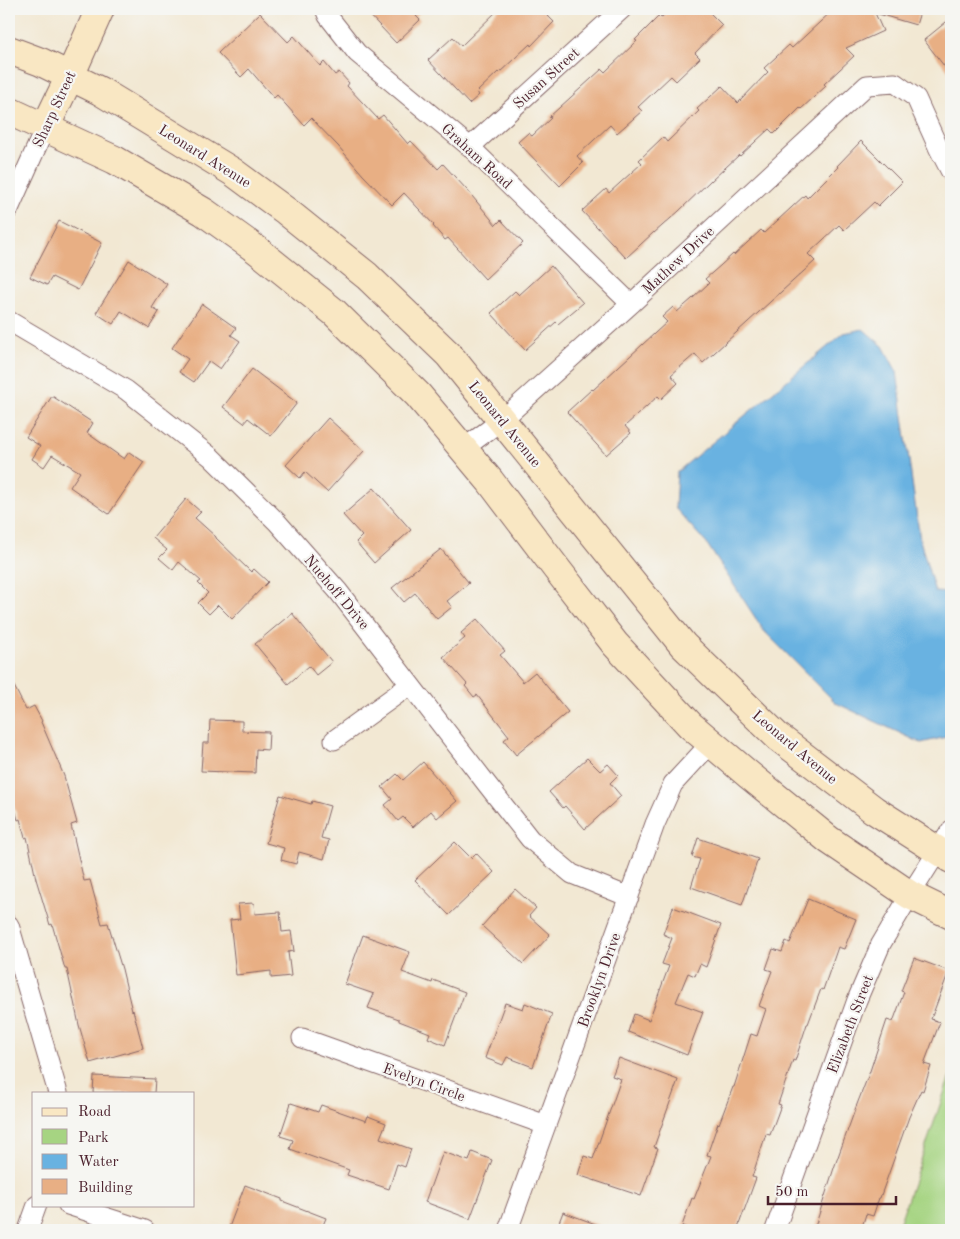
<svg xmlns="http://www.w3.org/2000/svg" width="960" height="1239" viewBox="0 0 960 1239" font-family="'Old Standard TT',serif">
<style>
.green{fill:#a6d482;stroke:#787a56}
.water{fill:#69b2e1;stroke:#5a6886}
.building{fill:#e8af84}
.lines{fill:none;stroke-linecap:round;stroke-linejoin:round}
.street-casing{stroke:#856566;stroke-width:21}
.secondary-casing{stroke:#856566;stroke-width:30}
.street{stroke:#fff;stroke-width:19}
.secondary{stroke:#f9e7c3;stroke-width:28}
.labels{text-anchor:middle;stroke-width:4.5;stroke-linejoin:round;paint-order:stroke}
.street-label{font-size:15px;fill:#4a1f2b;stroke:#f6f6f2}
</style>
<rect width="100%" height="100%" fill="#f6f6f2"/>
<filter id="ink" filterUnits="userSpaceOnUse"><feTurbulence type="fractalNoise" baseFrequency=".02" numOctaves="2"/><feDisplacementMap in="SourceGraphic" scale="10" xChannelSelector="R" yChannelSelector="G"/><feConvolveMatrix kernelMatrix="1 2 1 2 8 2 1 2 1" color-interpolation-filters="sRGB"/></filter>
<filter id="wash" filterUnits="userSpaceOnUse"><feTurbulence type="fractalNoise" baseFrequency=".0096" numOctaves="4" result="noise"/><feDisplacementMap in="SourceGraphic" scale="20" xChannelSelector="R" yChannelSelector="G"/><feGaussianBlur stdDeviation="1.12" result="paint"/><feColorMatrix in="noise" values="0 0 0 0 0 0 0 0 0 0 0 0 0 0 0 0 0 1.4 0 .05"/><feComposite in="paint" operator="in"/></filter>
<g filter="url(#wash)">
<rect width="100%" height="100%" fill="#f2e8d3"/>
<path class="green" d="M951,1073v157h-54z"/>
<path class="water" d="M863,329l20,17 14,26 23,168 15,52 16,1v139l-5,5 -25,6 -85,-40 -72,-72 -57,-87 -32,-36 2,-36 167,-139z"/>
<g id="blocks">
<path class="building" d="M364,9h59l-7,7 4,4 -24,23z
M499,9h42l13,13 -23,24 -1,-2 -31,29 -1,-1 -21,20 2,3 -10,9 -41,-44 25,-23 8,9z
M670,9h36l16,16 -27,28 5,5 -24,23 -5,-5 -33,31 4,4 -25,22 -7,-8 -33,31 6,7 -23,23 -42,-44 10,-9 4,3 19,-18 -2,-1 53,-48 3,3 32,-31 -2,-1 24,-24 2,2z
M834,9h87l-5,16 -41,-12 8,18 -37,17 8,8 -30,28 2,2 -25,23 -1,-1 -26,26 -5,-5 -29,27 -1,-1 -28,26v-1l-32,31 -25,22v-1l-28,26 -44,-47 24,-22 3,4 33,-30 -3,-3 24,-23 4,5 32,-31 -2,-2 25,-23 16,17 30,-31 -4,-4 25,-23 3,3z
M260,13l28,29 6,-6 26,30 4,-4 11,13 4,-3 10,11 -2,3 31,33 5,-4 25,29 3,-3 27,28 5,-5 24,26 29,35 5,-5 22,23 -38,36 -37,-41 -3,2 -12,-14 1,-1 -30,-32 -12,12 -29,-30 -25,-29 -27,-28 -7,7 -27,-30 -3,3 -25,-29 -8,8 -23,-24z
M951,18v57l-27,-35z
M861,141l41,41 -24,24 -4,-4 -30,28 -5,-5 -31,29 7,7 -112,102 -8,-9 -24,21 7,8 -17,16 -3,-3 -33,30 6,7 -25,22 -39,-43 25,-23 1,1 74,-68 -5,-5 11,-10 4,5 15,-13 17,-16 -4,-4 16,-14 12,-11 1,1 27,-25 3,3 41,-38 2,3 31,-31 -1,-1z
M59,221l43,22 -24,47 -26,-13 -5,8 -17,-8z
M129,260l38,24 -15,24 7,4 -10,16 -28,-17 -8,13 -17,-11z
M551,266l32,37 -25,21 -2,-2 -31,28 -34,-37 24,-22 4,4z
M202,304l34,24 -5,7 9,6 -20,28 -11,-8 -15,21 -15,-10 9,-13 -16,-11z
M252,369l45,34 -26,33 -23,-18 -4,5 -21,-16z
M52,396l41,27 -6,10 37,26 5,-7 15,10 -35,52 -39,-27 10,-15 -28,-17 -8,12 -12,-8 8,-13 -14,-9z
M328,418l36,33 -37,41 -22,-20 -5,6 -14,-13z
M374,488l37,42 -37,33 -18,-21 6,-6 -19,-21z
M186,499l15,13 -6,6 21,19v1l35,34 3,-3 14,13 -36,37 -14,-14 -9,9 -11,-11 10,-10 -10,-10 3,-2 -22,-19 -6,8 -14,-12 8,-8 -14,-12z
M441,549l28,34 -22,18 5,6 -15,12 -22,-26 -11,9 -12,-14z
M292,613l40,49 -16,13 -7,-9 -21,18 -33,-40z
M477,619l28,32 -5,4 23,27 12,-10 33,40 -52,43 -12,-15 5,-4 -32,-41 -3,2 -9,-11 2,-2 -24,-27 22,-19 -4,-5z
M9,676l17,34 8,-4 8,15 -1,1 23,54 13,47 -6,2 13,56 6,-1 12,44 6,-1 14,46 10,42 1,-1 10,38 -53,15 -11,-38 -12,-56h-2l-13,-45 -2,1 -14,-46 -9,-42 -2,1 -5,-19 -2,1 -9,-31z
M210,720l32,1v10l27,1 -1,18 -12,-1 -1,24 -54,-2 2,-28h6z
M587,758l13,13 8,-7 10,11 -8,8 11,13 -36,33 -20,-23 -2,2 -14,-16z
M423,762l34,39 -20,17 -6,-7 -18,16 -10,-10 -5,4 -13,-16 7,-6 -10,-12 15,-13 6,6z
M280,795l31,9 1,-3 18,5 -9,32 8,2 -5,19 -25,-7 -3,12 -15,-4 3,-12 -18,-5z
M698,838l60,21 -16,46 -51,-18 9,-28 -8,-2z
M455,842l16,16 5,-5 18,19 -45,43 -34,-35z
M515,889l21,19 -7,8 21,19 -27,29 -41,-38z
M808,899l48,20 -12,30 -6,-2 -15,43 -2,-1 -13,35h-1l-12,37 -2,-1 -15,44 3,1 -11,30 -4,-1 -14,43 4,1 -19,52h-44l-11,-4 10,-28 2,1 17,-43 -4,-1 11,-32 1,1 14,-37h1l17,-53 6,2 9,-27 -7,-3 13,-35 -6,-2 7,-20 9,3 4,-11 4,2z
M254,903l1,11 25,-2 2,20 9,-1 3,20 -6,1 3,24 -20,2v-7l-35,4 -6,-55 10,-1 -2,-15z
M673,907l48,18 -15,42 -6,-3 -5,12 -7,-3 -12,29 27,10 -16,43 -59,-23 6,-18 15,6 20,-54 -7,-2 10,-26 -9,-4z
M363,935l47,17 -8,20 30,11 1,-3 32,12 -20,53 -17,-7 2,-5 -31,-12v-2l-31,-11 6,-14 -29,-10z
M914,958l35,13 -18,48 9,3 -16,42 7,2 -8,25 -2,-1 -12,27 -29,81h-1l-6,18 -7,-2 -5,16h-47l20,-62 22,-61 14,-36 17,-51 6,2 11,-30 -3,-1z
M505,1003l18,6 2,-6 27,11 -19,53 -26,-10 -4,8 -18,-7z
M619,1058l59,22 -24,67 4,1 -17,48 -63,-21 6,-19 9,3 28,-80 -9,-3z
M94,1076l61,3 -1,14h-61z
M291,1103l27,9 3,-7 45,16 2,-5 18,7 -6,15 31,11 -6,18 -8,-3 -8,25 -42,-14 2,-5 -59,-21 3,-9 -13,-4z
M443,1152l26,9 3,-9 20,8 -22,59 -45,-17z
M245,1185l37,14v2l44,17 -5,12h-93z
M563,1212l46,17 -1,1h-52z"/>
</g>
</g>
<g filter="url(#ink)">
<use href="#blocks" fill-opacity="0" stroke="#856566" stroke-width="1"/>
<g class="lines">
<defs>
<path id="street" d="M325,9l3,7 29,37 113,94 161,157
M470,147l152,-138
M9,209l36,-81
M9,321l117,69 85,67 66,65 61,69 148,192 44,56 42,35 57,23
M463,449l39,-29 129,-116 236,-219 28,-2 21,15 23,51 12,23
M334,740l76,-55
M9,925l49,168
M302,1038l244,87
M68,1205l77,25
M28,1230l9,-25
M508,1230l147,-406 18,-40 38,-41
M775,1230l82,-230 24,-56 29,-49 41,-65"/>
<path id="secondary" d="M9,50l32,12 59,29 133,81 53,39 81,65 82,79 234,290 95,92 96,73 77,49
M9,111l106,49 89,52 53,38 77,62 84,83 72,86 66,87 59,76 75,81 59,50 80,65 81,55 41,20
M45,128l25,-52 30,-67"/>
</defs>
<use href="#street" class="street-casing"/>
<use href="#secondary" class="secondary-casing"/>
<use href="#street" class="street"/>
<use href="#secondary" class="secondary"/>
</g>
</g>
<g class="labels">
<g class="street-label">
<text transform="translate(546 78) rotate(-42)" y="5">Susan Street</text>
<text transform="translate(54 109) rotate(-65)" y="5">Sharp Street</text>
<text transform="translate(205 156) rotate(32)" y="5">Leonard Avenue</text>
<text transform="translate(477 156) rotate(42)" y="5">Graham Road</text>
<text transform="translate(678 260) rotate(-43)" y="5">Mathew Drive</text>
<text transform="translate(505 424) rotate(51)" y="5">Leonard Avenue</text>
<text transform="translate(337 592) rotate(50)" y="5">Nuehoff Drive</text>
<text transform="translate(795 747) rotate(40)" y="5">Leonard Avenue</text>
<text transform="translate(599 980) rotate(-70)" y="5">Brooklyn Drive</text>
<text transform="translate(850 1024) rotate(-69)" y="5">Elizabeth Street</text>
<text transform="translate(424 1082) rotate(20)" y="5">Evelyn Circle</text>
</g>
</g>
<rect width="960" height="1239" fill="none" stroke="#f6f6f2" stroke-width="30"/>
<rect x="32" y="1092" width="162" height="115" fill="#f6f6f2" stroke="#b1a0a2"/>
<rect x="42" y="1108" width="25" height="8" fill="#f9e7c3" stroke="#b1a0a2"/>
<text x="78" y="1116" font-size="15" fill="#4a1f2b">Road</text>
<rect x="42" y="1129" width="25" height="15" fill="#a6d482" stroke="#b1a0a2"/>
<text x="78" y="1142" font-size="15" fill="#4a1f2b">Park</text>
<rect x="42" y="1154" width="25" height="15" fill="#69b2e1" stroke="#b1a0a2"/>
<text x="78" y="1166" font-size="15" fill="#4a1f2b">Water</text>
<rect x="42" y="1179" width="25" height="15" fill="#e8af84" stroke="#b1a0a2"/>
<text x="78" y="1192" font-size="15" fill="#4a1f2b">Building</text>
<path d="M768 1196v8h128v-8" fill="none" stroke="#4a1f2b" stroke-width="2.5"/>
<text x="775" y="1196" font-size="15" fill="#4a1f2b" stroke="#f6f6f2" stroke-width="4" paint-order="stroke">50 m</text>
</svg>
